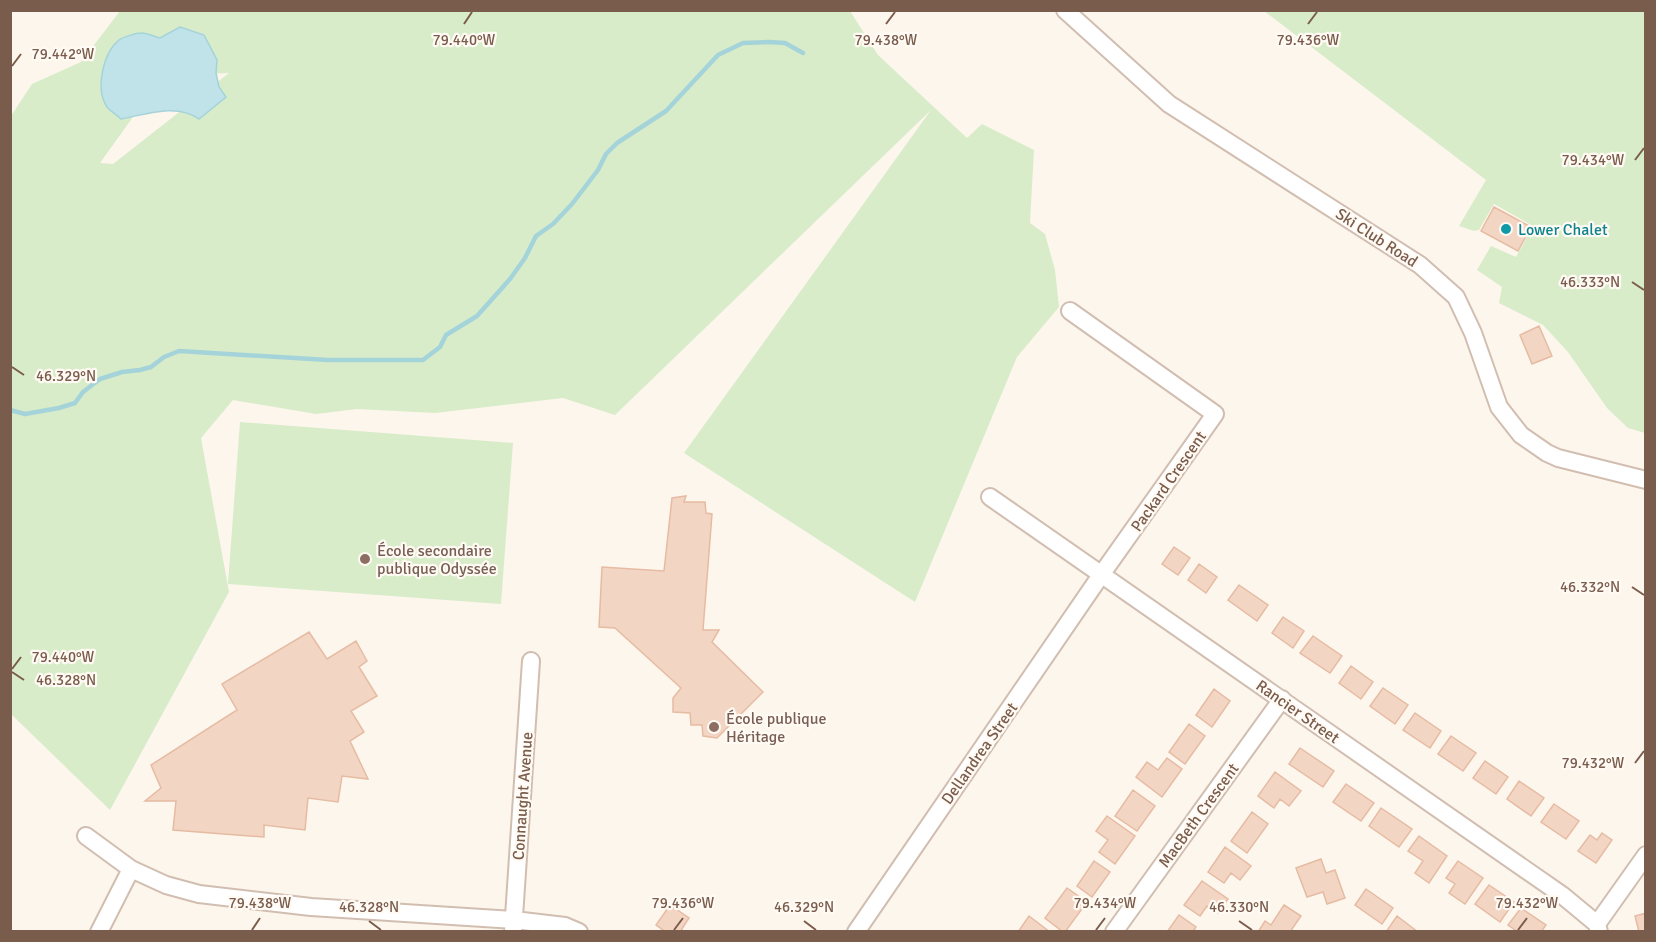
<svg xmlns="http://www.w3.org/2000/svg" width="1656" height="942" viewBox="0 0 1656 942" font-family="Signika,sans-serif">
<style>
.green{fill:#d8ecc9;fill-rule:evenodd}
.water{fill:#bfe3e8;stroke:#a5d3da;stroke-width:1.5}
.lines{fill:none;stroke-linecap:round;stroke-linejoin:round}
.stream{stroke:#a5d3da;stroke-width:4.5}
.building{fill:#f3d5c3;stroke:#e6bba3;stroke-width:1.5}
.minor-casing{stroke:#d1beb0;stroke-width:20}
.minor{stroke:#fff;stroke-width:16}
.ticks{fill:none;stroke:#7a5c4d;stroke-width:2}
.culture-dot{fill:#0f9aa8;stroke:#fffaf3;stroke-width:2}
.education-dot{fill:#8d6e63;stroke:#fffaf3;stroke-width:2}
.labels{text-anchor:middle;stroke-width:4.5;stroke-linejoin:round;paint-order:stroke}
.culture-label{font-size:16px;fill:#0d838f;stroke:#fffaf3;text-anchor:start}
.street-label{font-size:16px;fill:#7a5c4d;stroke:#fffaf3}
.education-label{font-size:16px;fill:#785e54;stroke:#fffaf3;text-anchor:start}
.ticks-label{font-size:15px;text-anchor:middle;fill:#7a5c4d;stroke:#fffaf3;stroke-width:4.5;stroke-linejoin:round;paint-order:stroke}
</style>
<rect width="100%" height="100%" fill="#fdf6ec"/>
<path class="green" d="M120,11h730l28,44 89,83 15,-14 52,26 -4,73 15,11 10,36 4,37 -42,50 -102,245 -231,-149 247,-343 -316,305 -52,-17 -128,15 -78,-4 -41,5 -83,-14 -32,38 28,154 -119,218 -99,-96v-598l21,-32 49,-22zM229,73l-116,91 -13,-1 43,-60 43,-28z
M1264,11h381v422l-17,-5 -21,-20 -39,-56 -25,-27 -44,-22 3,-16 -25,-17 14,-24 25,11 17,-31 -39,-22 -15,26 -5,1 -15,-5 27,-46z
M240,422l273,21 -12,161 -273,-20z"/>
<path class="water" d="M180,27l24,8 13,25 -1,13 3,14 7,10 -27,22c-22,-16 -52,-5 -78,0 -4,-4 -11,-8 -14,-12 -12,-18 -4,-54 12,-67 4,-3 17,-7 23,-7 5,0 13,4 18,5z"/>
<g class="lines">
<path class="stream" d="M10,410l15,4 34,-6 16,-5 8,-11 17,-13 22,-7 18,-2 11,-3 13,-10 15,-6 149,9h95l17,-13 6,-12 31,-19 33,-37 15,-21 11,-22 17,-12 19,-20 26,-34 8,-16 11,-11 49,-32 52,-56 25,-12 26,-1 16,1 18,10"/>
</g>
<path class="building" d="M1494,207l37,20 -13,24 -37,-20z
M1539,326l13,30 -20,8 -12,-29z
M686,496l-2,6h21l1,11 6,1 -9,116h16l-7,12 51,50 -46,46 -14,-2 -1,-11h-11l-1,-12 -17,-1v-14l8,-10 -66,-60 -16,-1 3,-60 62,4 8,-73z
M1174,547l16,11 -12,17 -16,-11z
M1199,564l18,13 -11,16 -18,-13z
M1239,585l29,20 -11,16 -29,-21z
M1283,617l21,14 -11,17 -21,-15z
M309,632l18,27 29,-18 11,20 -8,6 18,29 -26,15 13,21 -14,9 18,38 -26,-3 -4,26 -30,-4 -3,32 -41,-5v12l-91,-7 3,-29h-31l16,-13 -10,-23 86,-55 -15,-26z
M1313,636l29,20 -12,17 -30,-20z
M1351,666l22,16 -12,17 -22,-16z
M1383,688l25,17 -13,19 -25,-18z
M1214,689l16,12 -18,26 -16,-12z
M1415,713l26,18 -11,17 -27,-18z
M1189,724l16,12 -20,28 -16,-12z
M1451,736l25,17 -13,18 -25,-17z
M1300,748l34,23 -11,16 -34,-23z
M1167,758l15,11 -20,28 -26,-20 11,-15 11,8z
M1485,761l23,16 -12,17 -23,-16z
M1275,772l26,19 -12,15 -9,-7 -6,9 -16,-12z
M1519,781l25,17 -13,18 -24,-17z
M1346,784l28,19 -13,18 -28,-19z
M1133,790l22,16 -18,25 -22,-15z
M1554,804l25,17 -13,18 -25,-17z
M1381,808l31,21 -13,18 -30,-21z
M1252,812l16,12 -21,29 -16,-12z
M1107,816l28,20 -20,28 -16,-12 9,-12 -12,-9z
M1602,833l10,7 -16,23 -18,-12 12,-16 7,5z
M1419,836l28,20 -18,27 -14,-10 8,-12 -15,-10z
M1225,847l26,19 -11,14 -9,-7 -7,10 -16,-11z
M1321,859l5,14 9,-3 10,28 -18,6 -4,-12 -16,5 -11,-29z
M1094,861l16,11 -18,25 -15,-11z
M1458,861l25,17 -18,26 -16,-11 6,-9 -9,-6z
M1202,881l26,18 -10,14 -11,-7 -7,10 -16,-11z
M1489,885l25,17 -14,20 -25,-18z
M1067,888l20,14 -22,30h-2l-18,-14z
M1366,889l27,19 -11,16 -27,-19z
M670,905l19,13 -9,14h-14l-10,-7z
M1284,905l17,11 -11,16h-32l7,-11 6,4z
M1521,908l25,17 -5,7h-23l-10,-7z
M1646,913v19h-7l-4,-16z
M1179,915l17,12 -3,5h-26z
M1029,916l21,16h-32z
M1397,916l21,16h-32z"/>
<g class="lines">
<defs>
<path id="minor" d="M1065,10l104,94 251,161 36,32 17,36 26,74 22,28 26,18 11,5 88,22
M990,497l572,398 35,29 2,8
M86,836l45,33 35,16 33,9 112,13 203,13 51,6 14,6
M1597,924l49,-69
M99,932l32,-63
M513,932l18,-271
M856,932l245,-357 114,-161 -145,-103
M1114,932l168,-233"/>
</defs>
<use href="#minor" class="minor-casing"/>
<use href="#minor" class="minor"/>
</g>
<path class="ticks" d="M464,24l8,-12M886,24l9,-12M1308,24l9,-12M12,66l9,-12M1635,160l9,-12M1632,282l12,8M12,367l12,8M1632,587l12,8M12,669l9,-12M12,672l12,8M1635,763l9,-12M369,921l12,9M804,921l12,9M1239,921l13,9M252,930l8,-12M674,930l9,-12M1096,930l9,-12M1518,930l9,-12"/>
<circle class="culture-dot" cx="1506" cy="229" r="6"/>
<g class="education-dot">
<circle cx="365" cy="559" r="6"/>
<circle cx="714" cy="727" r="6"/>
</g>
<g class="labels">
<g class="culture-label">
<text x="1518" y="235">Lower Chalet</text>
</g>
<g class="street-label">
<text transform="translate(1377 237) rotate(33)" y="6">Ski Club Road</text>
<text transform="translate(1168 481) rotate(-55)" y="6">Packard Crescent</text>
<text transform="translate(1298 711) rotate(35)" y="6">Rancier Street</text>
<text transform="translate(979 753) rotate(-55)" y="6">Dellandrea Street</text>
<text transform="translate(522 796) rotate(-86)" y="6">Connaught Avenue</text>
<text transform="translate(1198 815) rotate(-54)" y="6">MacBeth Crescent</text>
</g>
<g class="education-label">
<text x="377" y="556">École secondaire<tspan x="377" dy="18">publique Odyssée</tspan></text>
<text x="726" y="724">École publique<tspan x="726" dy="18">Héritage</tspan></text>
</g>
</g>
<g class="ticks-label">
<text x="464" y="45">79.440°W</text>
<text x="886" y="45">79.438°W</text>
<text x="1308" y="45">79.436°W</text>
<text x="63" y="59">79.442°W</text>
<text x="1593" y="165">79.434°W</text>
<text x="1590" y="287">46.333°N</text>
<text x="66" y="381">46.329°N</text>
<text x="1590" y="592">46.332°N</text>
<text x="63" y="662">79.440°W</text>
<text x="66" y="685">46.328°N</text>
<text x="1593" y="768">79.432°W</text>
<text x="260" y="908">79.438°W</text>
<text x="683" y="908">79.436°W</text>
<text x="1105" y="908">79.434°W</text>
<text x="1527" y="908">79.432°W</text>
<text x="369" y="912">46.328°N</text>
<text x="804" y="912">46.329°N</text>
<text x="1239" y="912">46.330°N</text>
</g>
<rect width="1656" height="942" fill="none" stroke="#7a5c4d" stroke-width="24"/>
</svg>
